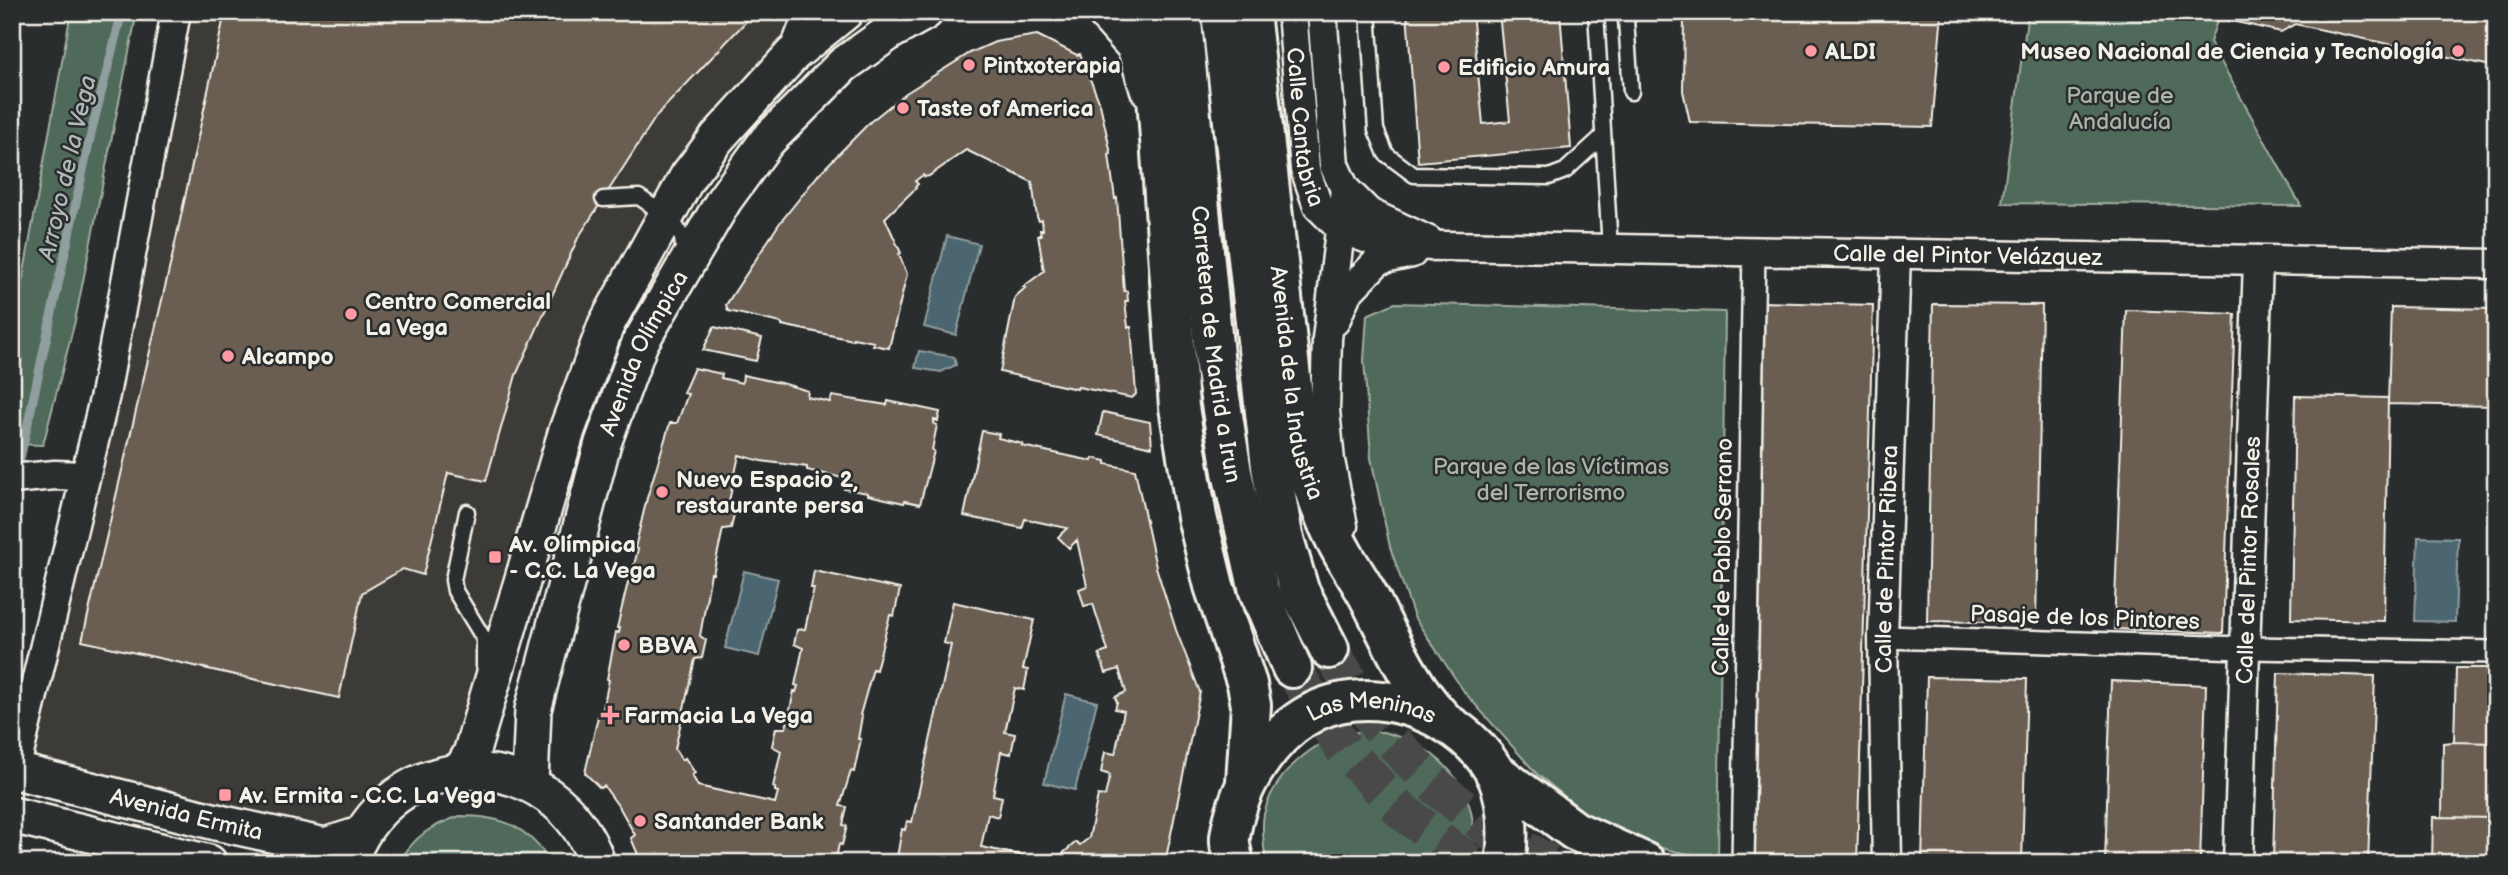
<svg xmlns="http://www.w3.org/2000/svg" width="2508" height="875" viewBox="0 0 2508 875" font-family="'Balsamiq Sans',sans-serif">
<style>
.built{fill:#3d3b38}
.green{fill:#506b5a;stroke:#a2aea1;stroke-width:2}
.water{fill:#4b666f;stroke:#8f9e9f;stroke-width:2}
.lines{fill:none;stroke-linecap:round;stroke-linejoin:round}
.stream{stroke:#8f9e9f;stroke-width:9}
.building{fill:#6a5d51;stroke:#f4f1e8;stroke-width:2}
.motorway-tunnel{stroke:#484a4a;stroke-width:38;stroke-dasharray:38 19;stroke-linecap:butt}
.service-casing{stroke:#f4f1e8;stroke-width:19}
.pedestrian-casing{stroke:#f4f1e8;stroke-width:26}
.minor-casing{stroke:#f4f1e8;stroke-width:33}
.tertiary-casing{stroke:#f4f1e8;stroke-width:40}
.secondary-casing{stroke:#f4f1e8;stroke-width:44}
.primary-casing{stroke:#f4f1e8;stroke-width:44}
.motorway-casing{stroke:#f4f1e8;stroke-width:44}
.service{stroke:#2a2d2e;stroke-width:14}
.pedestrian{stroke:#2a2d2e;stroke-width:21}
.minor{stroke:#2a2d2e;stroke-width:28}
.tertiary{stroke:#2a2d2e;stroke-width:35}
.secondary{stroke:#2a2d2e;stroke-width:38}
.primary{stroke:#2a2d2e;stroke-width:38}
.motorway{stroke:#2a2d2e;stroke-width:38}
.poi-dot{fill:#ff9aa2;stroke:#2a2d2e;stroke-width:2.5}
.labels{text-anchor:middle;stroke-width:5;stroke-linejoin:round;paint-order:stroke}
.poi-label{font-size:23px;font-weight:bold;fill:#f4f1e8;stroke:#2a2d2e;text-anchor:start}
.park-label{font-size:23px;fill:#aab5a8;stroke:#2a2d2e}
.street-label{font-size:23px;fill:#f4f1e8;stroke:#2a2d2e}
.water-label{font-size:24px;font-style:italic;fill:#b0b9b8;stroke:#2a2d2e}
</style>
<rect width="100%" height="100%" fill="#2a2d2e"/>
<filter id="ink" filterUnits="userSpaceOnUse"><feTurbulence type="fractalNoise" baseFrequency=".0143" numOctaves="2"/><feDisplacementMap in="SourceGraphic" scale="14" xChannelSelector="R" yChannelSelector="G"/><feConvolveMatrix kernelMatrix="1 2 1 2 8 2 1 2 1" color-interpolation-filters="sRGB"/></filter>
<g filter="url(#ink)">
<path class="built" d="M176,12h633l-203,313 -135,429 -111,81 -345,-65z"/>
<path class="green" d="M71,12h66l-62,309 -32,124 -31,-1v-106z
M2028,12h168l22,6 -8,24 91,164 -299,-3z
M1395,303l330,9 -7,549 -53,-12 -63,-22 -66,-54 -71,-80 -51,-76 -24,-70 -19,-89 -7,-98 3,-45z
M1383,732c62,15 104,66 86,131h-203c-2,-15 -5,-34 -2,-49 9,-38 48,-74 87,-81 10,-2 22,-1 32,-1z
M460,816c44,0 66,10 92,47h-154c18,-28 32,-37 62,-47z"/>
<path class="water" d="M947,236l32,8 -23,91 -32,-8z
M919,351l35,6 2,8 -15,7 -26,-4z
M2418,537l40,1 -3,84 -40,-1z
M744,571l34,8 -19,77 -34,-8z
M1066,694l31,8 -22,88 -31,-7z"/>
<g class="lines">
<path class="stream" d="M12,496l80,-367 30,-117"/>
</g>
<path class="building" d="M225,12h530l-98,103 -79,123 -62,137 -30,106 -38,-8 -25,102 -20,-6 -41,24 -23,105 -257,-57 91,-388z
M1407,12h65l11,112 27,-3 -11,-109h61l11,136 -153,14z
M1684,12h258l-10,115 -242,-5 -7,-31z
M2219,12h277v55l-201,-43 -14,8 -63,-14z
M1037,35l40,20 3,-1 20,50 11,50 -2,1 6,44 2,-1 7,93h3l1,10h-3l3,26h3l5,67 -4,4 -54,-11 -1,2 -77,-17 15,-75 10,-9 -2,-1 21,-16 -6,-36h3l-1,-5h3l-1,-10 -3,1 -2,-4 -5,-35 -66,-32 -37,26 -4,1 -2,-2 -8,6 3,3 -3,3 1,1 -31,30 16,35 -2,1 8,20 -18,74 -16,-3 1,-3 -21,-4v2l-71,-15 -1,-2 -53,-12 -2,-6 53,-81 40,-50 51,-52 36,-29 64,-40 25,-11z
M1763,302l110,3 -16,558h-111z
M1933,304l109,1 -6,318 -109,-2z
M2391,307l105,2v97l-108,-2z
M2126,310l109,4 -12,319 -109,-4z
M714,327l48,11 -6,23 -53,-11z
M694,368l28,6 -1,4 21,5 1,-8 42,9 23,7 -1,6 23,5 2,-6 55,9 1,-4 52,11 -2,9 -4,-1v4l3,1 -5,25 2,1 -14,53 -15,-3 -1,2 -36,-8v-2l-24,-4 -1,-11 -36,-8v-3l-46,-6 -22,-6 -11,51 7,4 -4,18 -8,1 -10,45 -2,-1 -11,63 6,4 -4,18 -7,1 -20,90 7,11 3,-2 10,15 -3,2 6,11 77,17 3,-11 -3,-1v-3l-2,-1 8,-36 -9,-5 4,-18h10l8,-37 2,1 2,-6 -3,-1 8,-37 -9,-4 3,-14 8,-1 9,-41h-3l3,-17 86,18 -6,27 -4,-1 -14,55 -3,-1 -13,46 2,1 -4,23h3l-7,33 -3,-1 -11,35 7,1 -4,18 4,1 -5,19 -3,-1 -4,19h-169l-27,-6 -8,-19 4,-3 -14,-25 -17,-24 -4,2 -15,-15 14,-61 3,1 7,-33 -2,-1 9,-47 3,1 1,-5h-3l11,-46h2l8,-33 -3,-1 12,-50 23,-75h7l11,-29 -5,-1z
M2295,396l93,2 -4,223 -93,-2z
M1103,412l47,10 2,25 -54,-12z
M982,431l17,3 -1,4 25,6 -1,2 70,15 1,-3 13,3v3l29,6 21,97 20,63 24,62 -35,171h-269l6,-34 3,1 2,-9 5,1 28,-126 11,-51 -7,-2 9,-41 81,18 -11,49 5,1 -4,20 -9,-2 -10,44 10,2 -4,20 -10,-2 -8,43 9,2 -4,20 -10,-3 -7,33 72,15 23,-20 4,3 9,-7 9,-43 7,1 5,-21 -9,-3 4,-20 10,2 9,-43 -9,-2 2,-7 -2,-5 11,-5 -7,-23 -13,4 -7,-19 9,-3 -15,-47 -9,2 -5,-17 8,-3 -10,-46 -8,8 -11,-11 9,-9 -42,-9 -3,9 -58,-12z
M2490,538h6v75l-7,-1z
M2456,668h40v75l-42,-1z
M2278,673l97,3 -7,187h-95z
M1927,677l100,2 -5,184h-100z
M2111,681l95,4 -6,178h-95z
M2454,742l42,1v75l-54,-1 1,-74z
M2433,817l63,1v45h-64z"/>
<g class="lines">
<path class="motorway-tunnel" d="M1329,649l48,76 55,58 63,51 54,29
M1292,668l51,80 60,64 67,51"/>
<defs>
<path id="service" d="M1368,12l8,118 10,24 28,21 135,2 16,-6 38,-35
M1596,12l14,237
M1631,12l-5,8 5,72
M603,199l36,-2 26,18 12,13 5,10 2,17
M467,512l-14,68 2,11 29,48v27"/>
<path id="pedestrian" d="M1883,637l362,11 251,4
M1743,863l11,-612"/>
<g id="minor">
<path id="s1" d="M1292,12l13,157 13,37 23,23 44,16 1111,19"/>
<path d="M1322,12l12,153 11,24 -18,150 -2,71 5,51 13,65"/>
<path d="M793,54l16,-42"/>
<path d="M1345,189l24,24 60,28"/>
<path d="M1335,321l12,-28 32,-33 33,-7"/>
<path d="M12,479l43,-4 30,1"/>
<path d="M15,770l90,-375 71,-383"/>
<path id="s2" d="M1887,863l-4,-226 13,-383"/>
<path id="s3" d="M2238,863l20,-603"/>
</g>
<g id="tertiary">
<path d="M1104,12l31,35 13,42"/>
<path id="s4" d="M12,770l208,53 105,23 35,-11"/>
<path d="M461,771l10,-17 96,-324 39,-105 82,-149 29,-38 76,-84 52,-42"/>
<path id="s5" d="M530,783l3,-73 70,-267 37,-100 84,-143 43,-59 76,-76 48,-34 34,-19"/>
<path d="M12,815l197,48"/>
<path d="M352,854c47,-114 205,-109 245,9"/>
</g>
<path id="secondary" d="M1495,772l80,59 71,32"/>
<g id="primary">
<path d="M1151,12l28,395 18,110 17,69 33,98 4,21 -5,77"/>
<path id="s6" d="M1250,12l49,437c13,34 24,69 42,101 9,17 21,33 30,51 21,42 40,86 73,120"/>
<path id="s7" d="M1234,863c-2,-9 -5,-18 -4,-26 3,-22 12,-47 23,-65 13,-21 29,-41 50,-54 61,-40 154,-9 190,51 15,25 17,66 12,94"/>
</g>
<g id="motorway">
<path id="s8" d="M1181,12l34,354 17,106 27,119 33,77"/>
<path d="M1221,12l50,455 12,69 16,54 30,59"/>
</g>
</defs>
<use href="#service" class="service-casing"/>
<use href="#pedestrian" class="pedestrian-casing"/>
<use href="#minor" class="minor-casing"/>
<use href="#tertiary" class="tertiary-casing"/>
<use href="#secondary" class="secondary-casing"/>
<use href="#primary" class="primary-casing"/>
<use href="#motorway" class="motorway-casing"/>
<use href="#service" class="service"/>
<use href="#pedestrian" class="pedestrian"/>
<use href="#minor" class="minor"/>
<use href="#tertiary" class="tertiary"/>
<use href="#secondary" class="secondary"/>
<use href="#primary" class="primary"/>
<use href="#motorway" class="motorway"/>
</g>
</g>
<g class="poi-dot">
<circle cx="1811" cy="51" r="7"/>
<circle cx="2458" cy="51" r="7"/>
<circle cx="969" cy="65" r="7"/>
<circle cx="1444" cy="67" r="7"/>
<circle cx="903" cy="108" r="7"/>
<circle cx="351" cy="314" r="7"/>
<circle cx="228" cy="356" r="7"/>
<circle cx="662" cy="492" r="7"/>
<rect x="488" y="550" width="14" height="14" rx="3.5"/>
<circle cx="624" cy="645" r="7"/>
<path d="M606.5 704.5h7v7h7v7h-7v7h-7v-7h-7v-7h7z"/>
<rect x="218" y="788" width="14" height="14" rx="3.5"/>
<circle cx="640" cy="821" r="7"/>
</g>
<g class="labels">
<g class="poi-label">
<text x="1825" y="59">ALDI</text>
<text x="2444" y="59" text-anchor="end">Museo Nacional de Ciencia y Tecnología</text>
<text x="983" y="73">Pintxoterapia</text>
<text x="1458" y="75">Edificio Amura</text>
<text x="917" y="116">Taste of America</text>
<text x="365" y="309">Centro Comercial<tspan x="365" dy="26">La Vega</tspan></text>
<text x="242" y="364">Alcampo</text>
<text x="676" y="487">Nuevo Espacio 2,<tspan x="676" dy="26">restaurante persa</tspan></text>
<text x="509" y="552">Av. Olímpica<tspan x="509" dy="26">- C.C. La Vega</tspan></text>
<text x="638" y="653">BBVA</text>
<text x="624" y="723">Farmacia La Vega</text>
<text x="239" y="803">Av. Ermita - C.C. La Vega</text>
<text x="654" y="829">Santander Bank</text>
</g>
<g class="park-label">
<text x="2120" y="103">Parque de<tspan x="2120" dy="26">Andalucía</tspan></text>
<text x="1551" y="474">Parque de las Víctimas<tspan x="1551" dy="26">del Terrorismo</tspan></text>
</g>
<g class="street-label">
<text dy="8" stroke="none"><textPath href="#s1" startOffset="116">Calle Cantabria</textPath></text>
<text dy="8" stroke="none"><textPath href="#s1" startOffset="859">Calle del Pintor Velázquez</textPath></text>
<text dy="8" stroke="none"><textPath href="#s8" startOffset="334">Carretera de Madrid a Irun</textPath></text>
<text dy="8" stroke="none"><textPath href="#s5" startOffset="448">Avenida Olímpica</textPath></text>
<text dy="8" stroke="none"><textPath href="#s6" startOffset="374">Avenida de la Industria</textPath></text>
<text transform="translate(1722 557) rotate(-89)" y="8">Calle de Pablo Serrano</text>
<text dy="8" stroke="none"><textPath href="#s2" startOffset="304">Calle de Pintor Ribera</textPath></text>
<text dy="8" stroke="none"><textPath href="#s3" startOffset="303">Calle del Pintor Rosales</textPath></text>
<text transform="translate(2085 617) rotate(2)" y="8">Pasaje de los Pintores</text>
<text dy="8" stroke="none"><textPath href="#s7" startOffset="242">Las Meninas</textPath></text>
<text dy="8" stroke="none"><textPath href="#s4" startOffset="180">Avenida Ermita</textPath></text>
</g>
<g class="water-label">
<text transform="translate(67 168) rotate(-77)" y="8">Arroyo de la Vega</text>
</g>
</g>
<rect width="2508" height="875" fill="none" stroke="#2a2d2e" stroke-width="42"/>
<rect x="21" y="21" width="2466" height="833" fill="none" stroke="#f4f1e8" stroke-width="2.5" filter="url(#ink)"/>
</svg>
